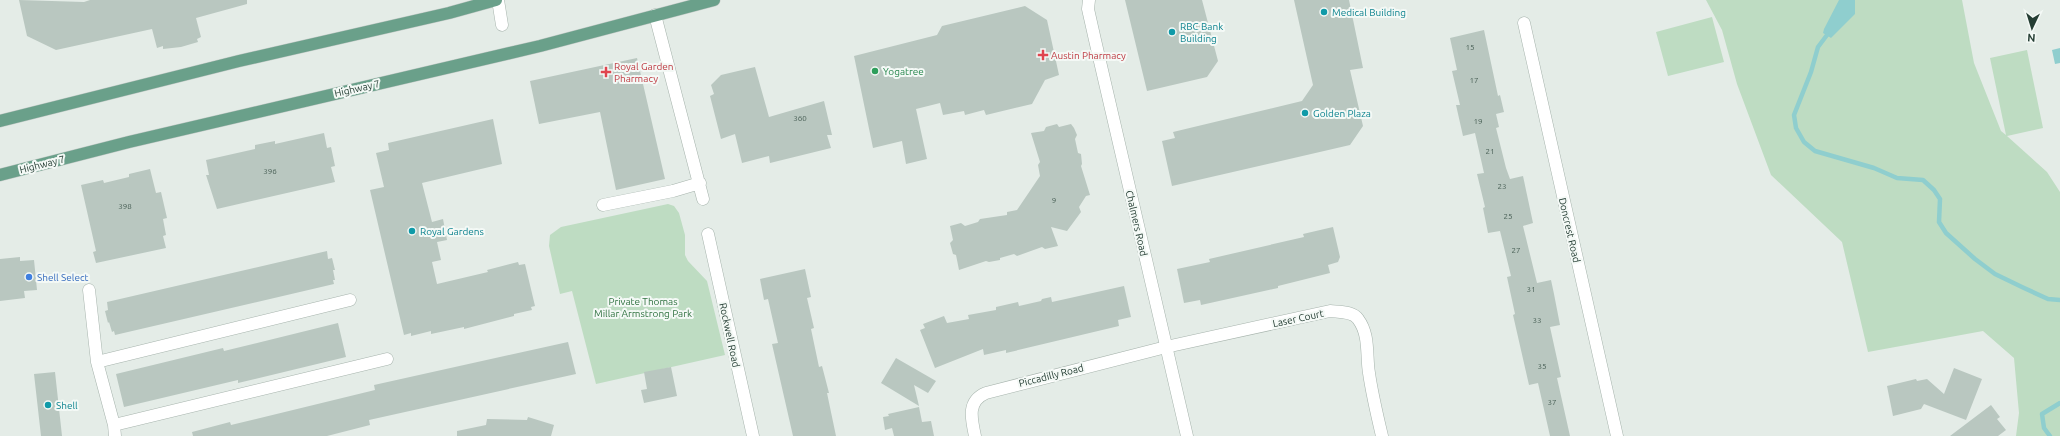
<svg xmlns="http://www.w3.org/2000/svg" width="2060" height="436" viewBox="0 0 2060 436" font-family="Ubuntu,sans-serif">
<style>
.green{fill:#bedcc2}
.water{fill:#8fcece}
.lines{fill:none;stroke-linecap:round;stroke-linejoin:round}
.stream{stroke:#8fcece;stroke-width:4.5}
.building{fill:#b9c7c0}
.minor-casing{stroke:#a7b4ad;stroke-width:13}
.major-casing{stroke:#c2c9c6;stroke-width:13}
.minor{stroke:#fff;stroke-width:12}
.major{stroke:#6aa08a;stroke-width:12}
.culture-dot{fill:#0f9aa8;stroke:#f4f9f6;stroke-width:1.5}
.health-dot{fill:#e0444e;stroke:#f4f9f6;stroke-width:1.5}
.leisure-dot{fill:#2e9e5b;stroke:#f4f9f6;stroke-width:1.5}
.shop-dot{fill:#3f7fe0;stroke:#f4f9f6;stroke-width:1.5}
.labels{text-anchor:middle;stroke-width:4;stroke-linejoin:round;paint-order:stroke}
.number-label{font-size:8px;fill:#496056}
.culture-label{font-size:10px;fill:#0d838f;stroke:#f4f9f6;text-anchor:start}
.health-label{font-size:10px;fill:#be3a42;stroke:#f4f9f6;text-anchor:start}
.leisure-label{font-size:10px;fill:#27864d;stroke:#f4f9f6;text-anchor:start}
.street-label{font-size:10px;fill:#243d33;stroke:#f4f9f6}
.shop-label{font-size:10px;fill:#366cbe;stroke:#f4f9f6;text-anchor:start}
.park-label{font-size:10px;fill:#307240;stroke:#f4f9f6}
</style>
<rect width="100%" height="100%" fill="#e4ece7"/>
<path class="green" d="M1706,0h256l12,63 27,68 5,4 -16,-77 37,-8 16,78 -36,8 40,36 13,20v244h-44l3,-23 -5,-55 -31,-27 -115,21 -26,-110 -71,-67 -34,-91 -15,-54z
M1712,17l12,45 -56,14 -12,-44z
M668,204l6,2 5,7 6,22v20l3,6 19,20 18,74 -129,29 -24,-93 -12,3 -11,-48 1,-11 11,-8z"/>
<path class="water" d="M1839,0h16v14l-24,24 -8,-5 1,-4z
M2060,48v15l-5,1 -3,-14z"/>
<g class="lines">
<path class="stream" d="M1827,35l-9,12 -7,25 -17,43 2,13 8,14 11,9 59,17 23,10 26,2 11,10 6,9 -1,23 7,11 29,26 20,15 29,14 24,11 12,1
M2050,436l-6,-8 -2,-14 18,-11"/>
</g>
<path class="building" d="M19,0l65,2 6,-2h157v4l-51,14 5,19 -4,2 1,3 -17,5 -18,2v-3l-6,2 -5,-19 -96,21 -29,-14z
M1125,0h77l16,61 -11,16 -60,14z
M1294,0h55l14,68 -13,2 13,56 -13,19 -178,41 -10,-45 13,-3 -2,-6 129,-31 11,-16z
M1025,6l22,14 12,55 -14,5 -13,24 -46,11 -2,-5 -19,5 -1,-4 -21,4 -3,-12 -24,6 11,50 -21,5 -4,-23 -29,7 -19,-92 83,-21 5,-9z
M1484,30l14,66 2,-1 4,17 -8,2 3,13 -3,1 10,40 4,11 13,-3 10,47 -10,3 14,57 14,-3 3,14 6,31 -10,2 11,50 -4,1 13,58h-20l-12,-53 -9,2 -16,-70 2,-1 -8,-37 4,-1 -11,-45 -12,2 -5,-25 2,-1 -8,-33 7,-1 -9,-40 -12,3 -7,-31h4l-8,-34 5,-1 -7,-32z
M637,58l28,121 -49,11 -16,-78 -61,12 -9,-43z
M755,67l14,50 55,-16 8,34h-5l4,13 -61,15 -1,-7 -27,7 -7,-29 -14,5 -11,-43 4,-2 -3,-9 10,-10z
M493,119l9,45 -80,19 10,39 11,-3 4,21 -10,2 4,18 -9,2 5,22 51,-12 -1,-2 31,-8 1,3 6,-1 10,42 -4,1 1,3 -18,4v2l-50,13v-2l-33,7v-3l-20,5v-3l-7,2 -34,-145 14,-3 -8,-34 13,-3 -1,-7z
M1057,124l2,3 12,-3 3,4 3,7 -2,4 3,14 3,1 1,10 -1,2 9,29 -4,1 -7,11 2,5 -14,19 -16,-4 7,19 -13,3 -3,-2 -25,9 -3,-2 -14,4v2l-11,2 -3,-1 -27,9 -3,-15 -3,-1 -3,-11 3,-3 -3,-14 11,-3 4,3 13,-4 2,-3 27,-4v-3l10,-2 23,-34 -2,-11 2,-3 -9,-29 13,-2 2,-4z
M324,133l3,15 4,-1 4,19 -4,1 4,15 -118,27 -11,-34h3l-3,-15 49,-11v-4l20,-4v3z
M150,169l6,24 5,-1 6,26 -4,1 3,16 -3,1 3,12 -70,15 -3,-11 3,-1 -15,-66 22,-5 1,3 25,-6v-3z
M1333,227l7,30 -2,5 -10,3 2,8 -52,13v2l-77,17 -1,-5 -16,3 -7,-34 33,-7 -1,-3 95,-22 -1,-3z
M327,251l1,8 4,-1 3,12h-2l2,10h-2l1,4 -219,51 -1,-4 -2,1 -3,-10 -1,1 -3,-12 3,-1 -1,-8z
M20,257v4l14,-1 3,30 -13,1 1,7 -25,3v-42z
M805,269l6,28 -4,1 7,30 -3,1 8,38 3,-1 7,27h-2l9,43h-43l-21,-92 6,-1 -10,-44 -4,1 -4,-21z
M1124,286l7,31 -13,3 1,6 -113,27v-3l-22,5 -1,-6 -48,19 -15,-38 5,-2 -2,-4 21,-8 3,7 22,-4 -1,-4 28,-5v-3l22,-5 1,4 22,-5 1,-2 9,-2 1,5z
M338,323l8,34 -108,26v-3l-114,27 -8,-33 107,-26 1,3z
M568,342l8,32 -207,46 1,5 -43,11h-134l-1,-4 38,-10 1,3 144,-35 -1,-5z
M896,358l40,23 -8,12 -14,-8 5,21 -38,-23z
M671,367l6,29 -33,7 -3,-13 6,-1 -3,-17z
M1954,368l28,11 -16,41 -42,-16 -3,5 -28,7 -6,-30 29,-7 1,2 10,-2 17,15z
M55,372l7,64h-21l-7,-62z
M1991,405l9,12 -3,2 9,11 -8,6h-48z
M919,407l3,15 9,-1 3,15h-40l-2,-8 -7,2 -2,-13 6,-1 -1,-2z
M528,417l26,8 -3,11h-94v-5l29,-6 1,-6 40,1z"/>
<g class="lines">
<defs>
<path id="minor" d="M498,0l4,25
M1089,0l-1,9 7,31 92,396
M655,15l48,184
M1524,23l93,413
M603,205l70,-14 27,-8
M708,234l45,202
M89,290l8,72 17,63
M97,362l253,-62
M115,436l-1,-11 273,-66
M975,436c-4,-18 -8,-35 11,-43l180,-46 164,-36c9,1 23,0 28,8 12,16 8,36 11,54 3,21 8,42 13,63"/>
<path id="major" d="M0,121l239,-60 210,-48 47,-13
M0,175l129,-33 411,-96 174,-46"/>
</defs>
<use href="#minor" class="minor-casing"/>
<use href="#major" class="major-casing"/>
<use href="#minor" class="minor"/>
<use href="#major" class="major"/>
</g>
<g class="culture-dot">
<circle cx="1324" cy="12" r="4"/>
<circle cx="1172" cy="32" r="4"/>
<circle cx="1305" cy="113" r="4"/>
<circle cx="412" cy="231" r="4"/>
<circle cx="48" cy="405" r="4"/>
</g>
<g class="health-dot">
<path d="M1041 49h4v4h4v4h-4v4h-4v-4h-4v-4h4z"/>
<path d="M604 66h4v4h4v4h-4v4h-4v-4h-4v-4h4z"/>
</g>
<circle class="leisure-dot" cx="875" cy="71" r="4"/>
<circle class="shop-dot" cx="29" cy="277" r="4"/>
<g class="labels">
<g class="number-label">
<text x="1470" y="50">15</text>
<text x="1474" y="83">17</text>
<text x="800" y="121">360</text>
<text x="1478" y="124">19</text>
<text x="1490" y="154">21</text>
<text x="270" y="174">396</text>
<text x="1502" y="189">23</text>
<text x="1054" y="203">9</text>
<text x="125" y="209">398</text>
<text x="1508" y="219">25</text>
<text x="1516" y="253">27</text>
<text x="1531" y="292">31</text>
<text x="1537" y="323">33</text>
<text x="1542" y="369">35</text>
<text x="1552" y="405">37</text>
</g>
<g class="culture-label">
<text x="1332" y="16">Medical Building</text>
<text x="1180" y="30">RBC Bank<tspan x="1180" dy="12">Building</tspan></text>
<text x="1313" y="117">Golden Plaza</text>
<text x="420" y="235">Royal Gardens</text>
<text x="56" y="409">Shell</text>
</g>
<g class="health-label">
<text x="1051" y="59">Austin Pharmacy</text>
<text x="614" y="70">Royal Garden<tspan x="614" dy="12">Pharmacy</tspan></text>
</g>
<g class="leisure-label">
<text x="883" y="75">Yogatree</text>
</g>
<g class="street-label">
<text transform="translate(357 88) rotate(-13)" y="4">Highway 7</text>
<text transform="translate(42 164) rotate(-14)" y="4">Highway 7</text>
<text transform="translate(1137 223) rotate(77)" y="4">Chalmers Road</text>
<text transform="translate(1570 230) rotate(77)" y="4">Doncrest Road</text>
<text transform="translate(1298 318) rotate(-12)" y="4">Laser Court</text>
<text transform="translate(730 335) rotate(78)" y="4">Rockwell Road</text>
<text transform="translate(1051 375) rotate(-14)" y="4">Piccadilly Road</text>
</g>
<g class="shop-label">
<text x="37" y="281">Shell Select</text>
</g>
<g class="park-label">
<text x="643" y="305">Private Thomas<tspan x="643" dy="12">Millar Armstrong Park</tspan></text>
</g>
</g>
<g transform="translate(2032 28) rotate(184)" stroke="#f4f9f6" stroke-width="3" paint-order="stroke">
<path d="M0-3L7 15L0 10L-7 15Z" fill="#243d33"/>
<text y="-6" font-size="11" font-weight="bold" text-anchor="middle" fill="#243d33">N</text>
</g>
</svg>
